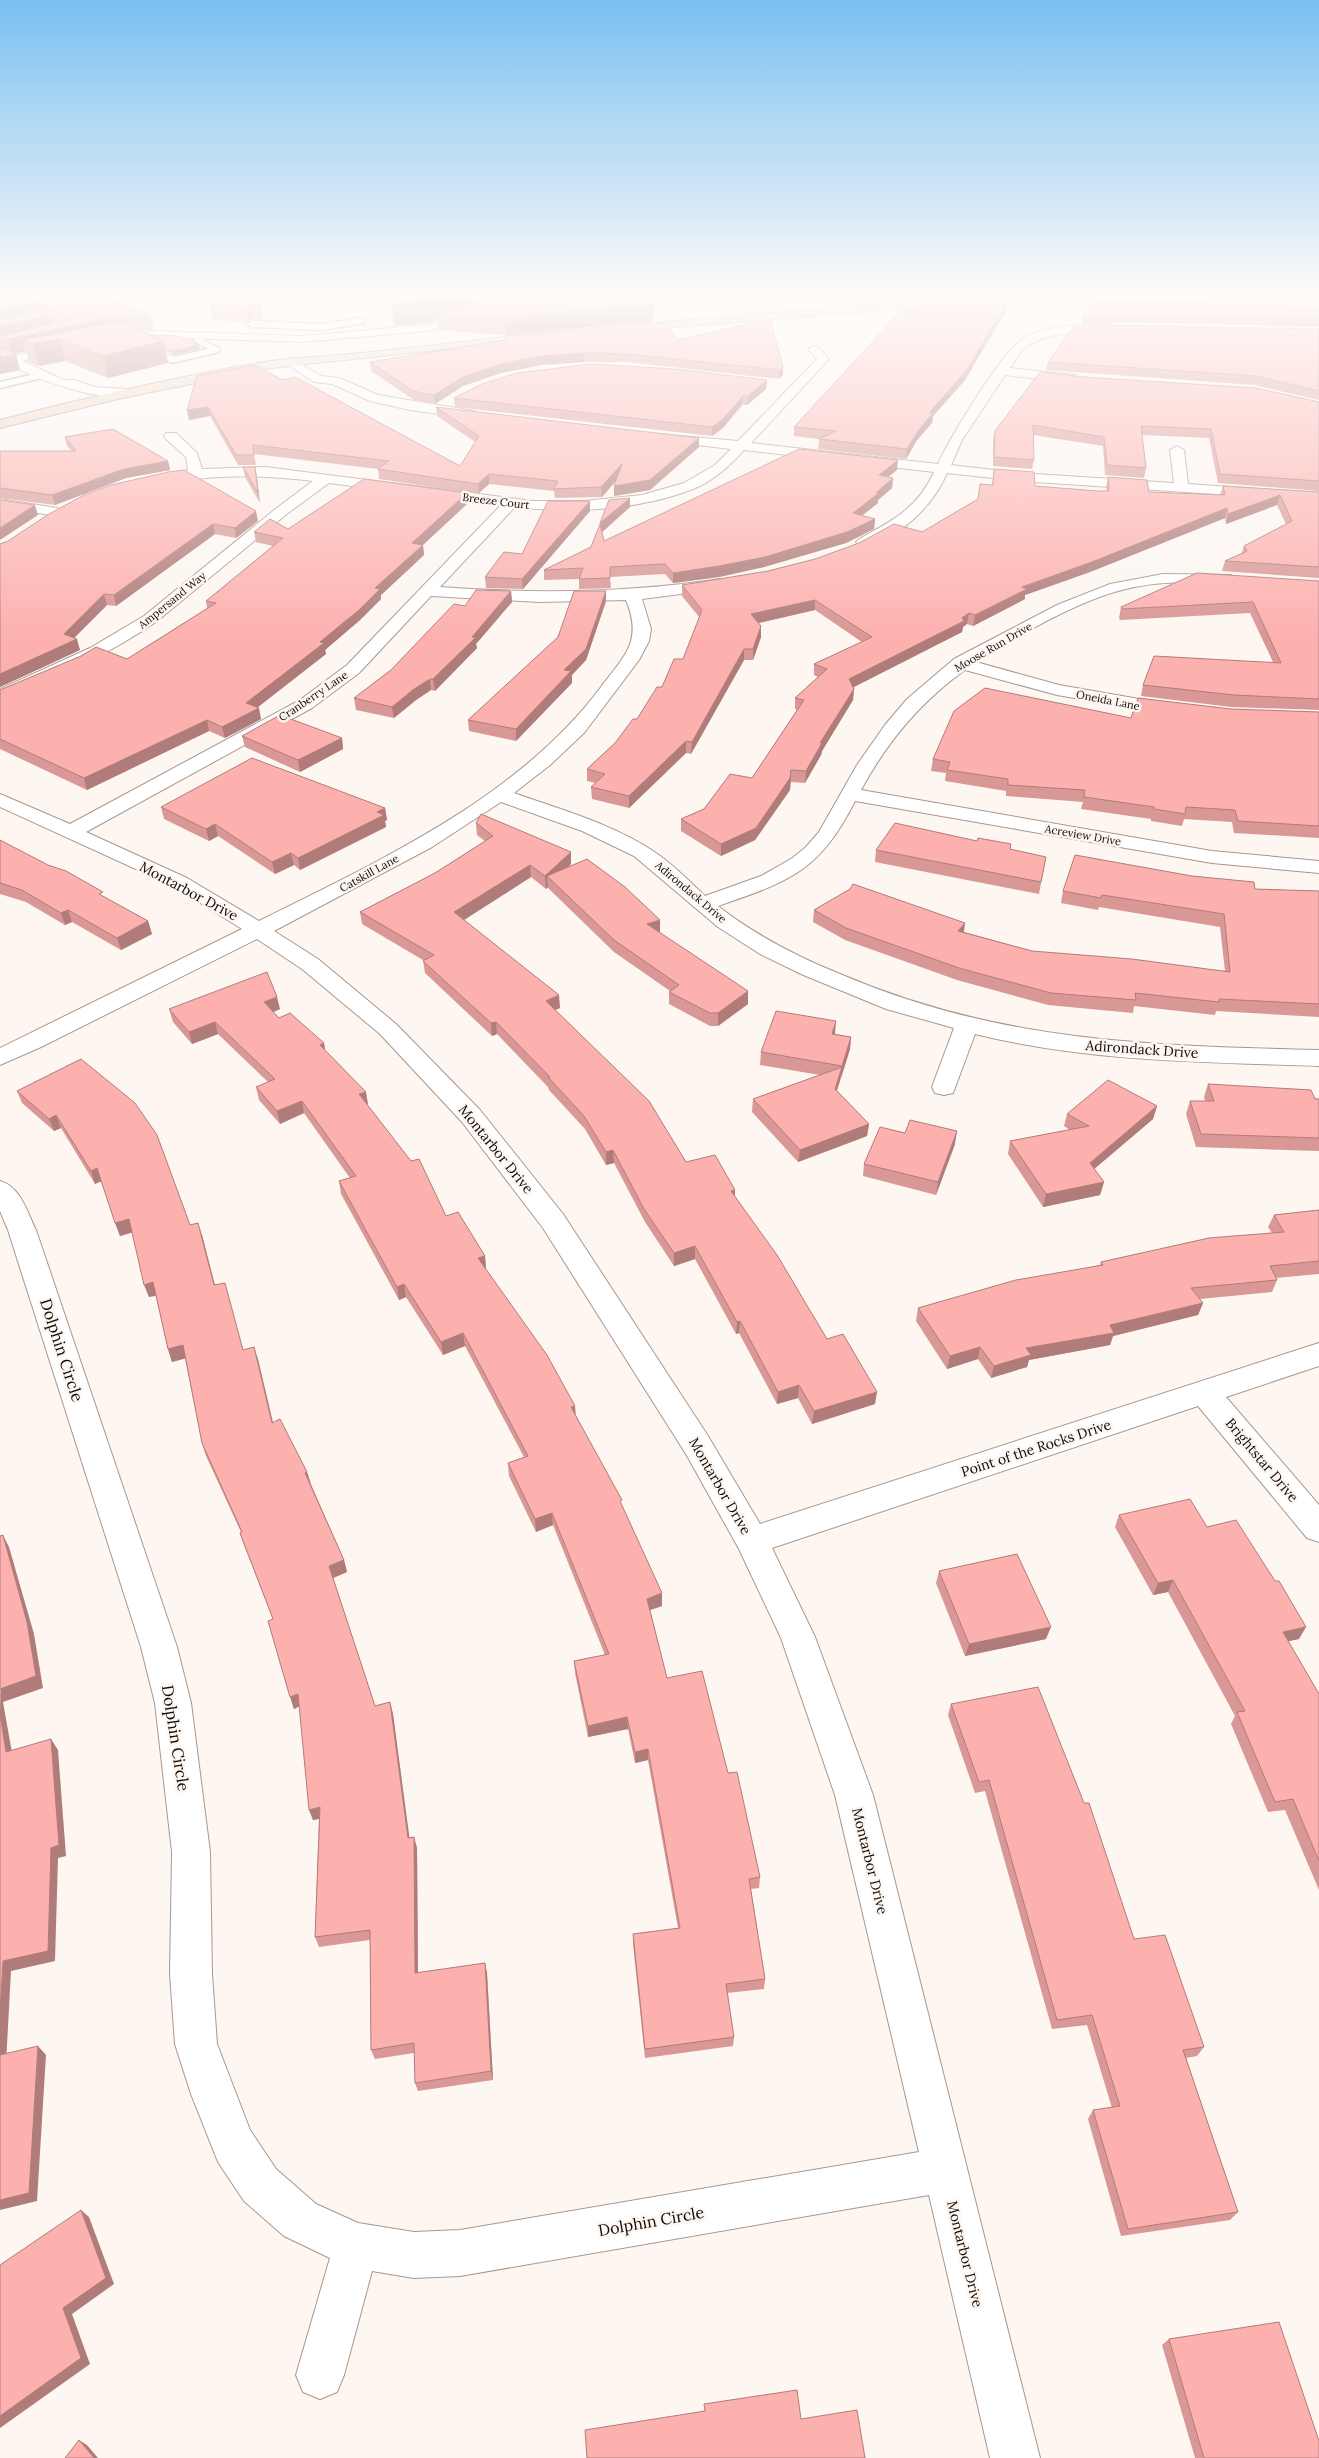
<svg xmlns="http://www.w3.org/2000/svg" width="1319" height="2458" viewBox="0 0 1319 2458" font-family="Lora,serif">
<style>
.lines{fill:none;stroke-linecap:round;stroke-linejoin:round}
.service-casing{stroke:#a8988e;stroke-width:3}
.minor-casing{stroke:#a8988e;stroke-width:2}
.secondary-casing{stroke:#a8988e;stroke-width:2}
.path{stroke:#7d7773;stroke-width:1;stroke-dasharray:0.5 2;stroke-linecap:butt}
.service{fill:#fff;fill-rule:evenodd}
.minor{fill:#fff;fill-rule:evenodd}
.secondary{fill:#f0d7c7;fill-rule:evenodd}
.wall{fill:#d99896}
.shaded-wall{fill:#b07c7a}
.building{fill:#fcb1af;stroke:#b07c7a}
.labels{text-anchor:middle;stroke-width:5;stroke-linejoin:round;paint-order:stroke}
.far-street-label{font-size:11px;fill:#0f0a07;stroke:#fdf6f1}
.street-label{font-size:14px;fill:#0f0a07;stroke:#fdf6f1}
.near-street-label{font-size:16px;fill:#0f0a07;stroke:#fdf6f1}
</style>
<rect width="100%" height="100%" fill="#fdf6f1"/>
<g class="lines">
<defs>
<path id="service" d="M361,318l4,3 -1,2 -43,7 -69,-3 -4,-3 4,-3 69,3z
M198,334h6l-1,6 16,8v4l-47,11 -35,-18 7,-2 29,14 35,-8 -14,-8z
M43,372l5,3 -2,2 -46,11v-6z"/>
<path id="minor" d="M478,293h10l-1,14 -8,10 -17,7 -37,7 -122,11 -147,-5 -44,4 -6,-3 6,-3 44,-4 147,5 122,-11 30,-6 16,-6 6,-7z
M1109,324l6,3 -2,2 -51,5 -19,4 -20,10 -13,20 65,7 6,4 -6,4 -70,-8 -43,65 -11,25 69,8 154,10 -4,-33 7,-4 7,4 4,34 131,9v8l-299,-20 -73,-8c-14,33 -47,65 -83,74l-5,-2 -3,-3 3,-3c33,-18 59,-31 75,-67l-190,-22c-15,16 -30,31 -51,39 -54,21 -121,25 -178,18l-75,80c94,7 187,6 280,-8l6,2 2,3 -8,5 -78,10 9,30 -2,12 -10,19 -55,73 -34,32 -36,28c47,17 100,31 142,60 18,12 33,28 49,43l56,-20 30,-17 14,-11 14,-16 38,-67 28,-40 22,-26 47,-40 103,-54 53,-21 53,-10 68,1 2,3 -2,3 -6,2c-33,-1 -67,-2 -99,6 -48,11 -108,47 -150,73l83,23 120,21 3,4 -3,4 -6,1 -116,-20 -92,-25c-45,32 -78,72 -104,120l351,61 107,10v12l-107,-10 -357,-62c-36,71 -65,80 -137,105 37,29 78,50 122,68 158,68 310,72 479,76v16c-115,-4 -231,-4 -344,-32l-22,59 -9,2 -9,-2 -3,-6 22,-59 -68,-19 -85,-35 -41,-20 -42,-27 -84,-71 -52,-25 -81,-29 -69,45 -158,84 44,28 78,65 84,86 83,104 145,222 52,88 559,-181v23l-93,31 93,108v37l-12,-4 -109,-132 -426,142 43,89 58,158 167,663h-50l-61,-263 -469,81 -46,2 -42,-7 -28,104 -7,17 -17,7 -17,-7 -7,-17 34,-117 -46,-22 -40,-35 -26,-39 -27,-68 -16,-50 -5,-70 2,-122 -17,-149 -14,-56 -133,-417 -8,-19v-30c21,6 27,31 36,49l141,417 14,56 19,149 2,122 5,70 33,86 26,39 40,35 42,19 56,9 46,-2 459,-78 -84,-357 -54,-157 -42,-89 -53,-95 -143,-226 -81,-106 -82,-88 -78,-65 -45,-30 -216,108 -41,18v-17l242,-119 -69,-43 -173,-79v-13l70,30 230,-124 47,-35 154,-160 -172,-22 -41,30 -132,109c-47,32 -98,55 -150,78l-6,1v-12l90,-41 54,-32 134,-109 35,-26c-56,-7 -102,-6 -158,3l-5,-1 -2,-3 2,-3 38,-7 -2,-13 -20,-18 -2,-3 2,-3h10l21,20 5,16 63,-2 268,34h51l58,-6 42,-12 31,-18 16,-16 -68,-8 -5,-1 -2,-3 2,-3 80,7 79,-82 -9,-10 6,-3 4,1 11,12 -78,84 187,21c11,-25 65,-114 85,-125 25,-15 58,-14 86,-15zM431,596l108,6 87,-2c17,41 -1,55 -25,87 -83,111 -220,173 -342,234l-72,-43 -101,-46 226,-124 47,-35z
M65,345l4,1v4l-47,11 42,19h11l19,7 33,2 6,4 -2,3c-30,7 -106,-19 -131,-38l1,-3 11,1z
M291,358l30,18 18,2 39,17 96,16 6,4 -6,4 -64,-9 -40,-9 -38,-17 -18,-2 -27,-18 -2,-2 2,-2z
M0,499l57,9 7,4 -7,4 -57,-9z"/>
<path id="secondary" d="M1099,294l220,3v6l-220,-3 -121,2 -349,29 -6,-3 6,-3 349,-29z
M542,333l6,3 -2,2 -275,30 -149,30 -122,30v-8c89,-23 180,-44 271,-59 26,-4 52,-4 79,-7 64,-6 128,-14 192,-21z"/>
</defs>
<use href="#service" class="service-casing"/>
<use href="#minor" class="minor-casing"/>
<use href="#secondary" class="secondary-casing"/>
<path class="path" d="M144,293h11l8,7 51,7
M377,305l18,-3"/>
<use href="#service" class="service"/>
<use href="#minor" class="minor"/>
<use href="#secondary" class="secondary"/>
</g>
<path class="wall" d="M0,292h81l-2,4 72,19 3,15h-14l10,5 50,14 -27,6 -7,-4 2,12 -60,15 -43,-17 -26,5 -10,-4 -3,-11 -12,3 6,16 -20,4z
M206,292h50l5,13 2,15 -11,-1 -4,3 -35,-2z
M1100,301l219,7v19l-188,-5 -49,2 1,-8 17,-14z
M475,302v2h179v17l-149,14 -66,-5 -1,-10 -13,3 -31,3z
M1005,312l-40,68 -32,36 -1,7 -15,17 -11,19 -88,-10 1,-10 -25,-3v-9z
M770,319l13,56 -5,4 -151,-17h-43l-42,3 -41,8 -38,13 -28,18 -21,-4 -43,-29 -1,-9 309,-22z
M1319,328v72l-65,-15 -208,-15 2,-8z
M1040,372l279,30v89l-101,-8 -9,-45 -67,-3 4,33 -2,10 -39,-3 -2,-29 -70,-11 1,25 -2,9 -39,-3v-26l2,-9z
M282,380l178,86 15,-24 -38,-26 -1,-9 263,31v9l-49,43 -36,6 2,-15 -14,16 -47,1 -1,-7 -65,-7 -10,9h-7l-93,-14 -1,-10 -124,-15 2,11h-18l-28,-49 -21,4 -2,-10z
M766,389l-19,16h-5l-19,23 -11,8 -257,-29 -1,-9z
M65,437l103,24 2,9 -44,8 -71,27 -55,-7v-47h72l-5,-5z
M243,467h12l5,36 -15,-26z
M994,469l41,17 63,5h9l-1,-4 2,-10 41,15 71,3 3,-9 96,6v86l-97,-7 3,-10 17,-8 2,-7 42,-22 -9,-19 -51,19 -1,-6 -135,54 -65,23v4l-52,27 -6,-2 -4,3 -1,5 -108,55v2l-1,11 -31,51 -1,4 -16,28 -14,-1 -1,8 -35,50 -34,16 -40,-25v-12l23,-10 48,-31 45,-68 -2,-1v-11l23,-21 -4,-2v-11l48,-22 -47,-32 -57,13 3,3v11l-8,23h-9l-53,94 -5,-1 -57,55 -37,-9 -1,-12 5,-4 -9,-2v-12l28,-26 22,-24 46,-60 17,-41 -18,-22v-11l86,-14 154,-39 56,-33 14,-14z
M897,470l-9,7 5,1 -1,10 -14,12v3l-16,13 13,3 -1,10 -28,14 -82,24 -45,10 -46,6 -8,-9 -55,3 1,11 -32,1v-10l-35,1v-10l47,-23 9,-23 30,-26v9l-28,25 2,9z
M467,493l1,10 -45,42 1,10 -43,40v4l-21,21 -35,30 1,4 -69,53 4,12 -36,19 -16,-7 -122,59 -87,-41v-59l127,-31 80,-51 -1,-7 67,-55 -17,-4 -2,-10 34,-3z
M590,511l-67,78 -37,-1 -1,-11z
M49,514l209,7 -22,17 -21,-4 -99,72 -9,-1 -33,33 6,12 -80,37v-143l8,-3z
M1319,581v129l-88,-3 -90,-11 2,-11 130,-23 -23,-49 -130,7 -1,-2 2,-11z
M511,591l1,11 -36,42 1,4 -42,43 -4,-1 -15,10 -22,18 -38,-8 -2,-12 37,-28 74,-64z
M606,601l-20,59 -14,15v8l-56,58 -47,-10 -1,-11z
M1231,709l88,3v126l-85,-5 -2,-11 -48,-3 -2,7 -31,-5v-2l-70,-10 2,-7 -77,-6v-5l-61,-10 1,-8 -15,-2 2,-12 198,-41z
M242,736l100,2 1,11 -43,23 -55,-25z
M161,807l224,1 2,12 -2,1 1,6 -86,43 -6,-5 -19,9 -57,-38 -9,5 -45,-22z
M476,823l95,41 -3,3 92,65h-1l89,72 -30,22h-8l-41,-22v-12l1,-1 -56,-39 -66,-64v-1l-2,2 -15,-12 -67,43 96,88 -5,2 131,152 49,35 92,142 48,65 -63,20 -14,-26 -21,6 -38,-71 -3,1 -41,-75 -21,7 -29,-44 -31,-59 -8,2 -21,-36 -36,-39 -1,-3 -51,-53 -5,2 -67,-63 -2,-13 -61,-36 -2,-12 75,-39 50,-32 -8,-6z
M0,840l148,81 4,13 -31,16 -49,-28 -7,3 -39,-23 -26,-8z
M876,850l170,7 -7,37 -164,-32z
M1255,889l64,2v126l-103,-6 -1,4 -81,-9 -1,7 -85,-8 -91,-25 -112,-40 -32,-18 1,-12 151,13 -1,9 68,19 193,20 -5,-44 -121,-20 -1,3 -37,-7 2,-12z
M169,1009h111l-7,3 6,6 45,25 1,7 43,54 -1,1 79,111 39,40 1,13 90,147 46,90 40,100 -12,4 17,68 61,95 32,104 -1,11 -8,1 14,90 -1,10 -37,4 7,44 -1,9 -88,12 -12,-114v-10l45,-6 -30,-168 -13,3 -7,-34 -40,8 -13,-64 -1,-12 31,-6 -52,-130 -17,7 -27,-56 -1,-13 16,-6 -59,-111 -22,9 -37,-58 -7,3 -58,-106 -2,-13 11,-3 -46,-65 -24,11 -21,-24 -3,-13 12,-5 -50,-48 -26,10 -19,-22z
M835,1034l16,3 -1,12 -13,42 32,33 -2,12 -69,26 -46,-50 1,-13 67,-24 -60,-10 1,-13z
M81,1059l109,166 12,10 13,50 28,65 11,-3 18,76 35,49 4,12 33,76 3,12 -14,6 42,128 15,-4 3,12 16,124 5,-1 3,11 1,125 67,-10 2,10 6,107 -75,11 -3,-8 -1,-30 -39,6 -4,-9 -1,-110 -51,7 -4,-10 4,-118 -6,1 -13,-114 -6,3 -21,-90 -29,-74 -4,-12 1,-1 -35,-76 -4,-13 -17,-85 -13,4 -4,-13 -12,-53 -7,1 -17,-65 -12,4 -19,-55 -6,3 -34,-56 -7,3 -32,-28 -5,-12z
M1208,1084l111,15v52l-123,-4 -10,-33 4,-13h15l-1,-4z
M1157,1106l-4,13 -59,50 10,13 -4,13 -57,12 -35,-53 2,-13 60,-11 -6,-4 3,-12z
M955,1144l-19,51 -73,-19 1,-12z
M1319,1210v64l-43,4 1,2 -5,12 -72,7 3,4 -5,12 -85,21 -3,9 -81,15 -2,7 -36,11 -13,-19 -31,10 -31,-48 2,-13 182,-43 1,-3 171,-29 -4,-6 6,-12z
M1119,1515l88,12 92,112 -11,2 31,53v196l-34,-80 -17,2 -37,-88 4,-8 -67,-124 -15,3 -38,-68z
M939,1571l107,68 -81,17 -29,-73z
M951,1704l183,235 70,108 -7,9 -11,2 52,154 -8,8 -109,16 -33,-117 5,-9 19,-2 -25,-83 -35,4 -67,-238 -10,2 -27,-78z
M1169,2339l150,119h-124l-33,-113z"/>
<path class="shaded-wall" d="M66,292h15l-14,18 -4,-15z
M462,292h13v10l-5,9 -32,2v7l-13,3 -31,3 -2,-21z
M41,302l4,15 -45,9v-16z
M654,304v17l-149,14 -1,-17z
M1007,304l-2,8 -40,68 -32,36 -1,7 -15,17 -11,19 1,-10 22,-36z
M250,305l2,14 -4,3 -2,-15z
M49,316l4,14 66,-14 3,15 -62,8 5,22 -26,5 -6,-22 -10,-4 3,11 -14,3 -4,-15 -8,-1v-12z
M163,341l5,22 -60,15 -5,-22z
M199,345l1,4 -27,6 -1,-4z
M584,353v9l-42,3 -41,8 -38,13 -28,18 -1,-9 29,-18 38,-13 41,-8z
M16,354l4,16 -20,4v-16z
M783,367v8l-5,4 1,-9z
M767,380l-1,9 -19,16 1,-9z
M743,396l-1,9 -19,23 -11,8v-9z
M208,407l2,9 -21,4 -2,-10z
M699,438v9l-49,43 -36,6v-10z
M898,460l-1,10 -19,15 1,-10z
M168,461l2,9 -44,8 -71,27 -3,-10 72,-26z
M622,464v9l-20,24 -1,-10z
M255,467l2,10 3,26 -2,-10z
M489,474v10l-10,9 -1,-9z
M893,478l-1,10 -14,12v3l-26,20 1,-10z
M467,493l1,10 -55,51 -1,-11z
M1280,495l-3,10 -51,19 2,-10z
M630,498v9l-30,27v-11z
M590,501v10l-67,78 -1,-10z
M35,505l3,10 -38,25v-12z
M1227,508l-2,10 -135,54 -65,23v4l-52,27 2,-11 47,-28z
M256,511l2,10 -22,17 -1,-10z
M875,519l-1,10 -28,14 -82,24 -45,10 -46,6v-10z
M213,524l2,10 -99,72 -2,-11z
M423,545l1,10 -43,40v4l-21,21 -35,30 1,4 -73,57 6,-3 2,11 -36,19 -3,-11 24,-24 74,-61 55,-54z
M511,591l1,11 -36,42 1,4 -42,43 -2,-12 39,-42z
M606,591v10l-20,59 -14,15v8l-56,58v-12l48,-59z
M104,594l3,11 -38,38 8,-4 3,11 -80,37v-13l64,-40z
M815,600v10l-65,15 1,-11z
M969,613l-2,11 -4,3 -1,5 -114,58 1,-11z
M761,626v11l-8,23v-11z
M744,649v11l-53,94 1,-12z
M430,679l1,11 -15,10 -22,18 -2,-11 22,-18z
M854,689l-1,11 -31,51 -1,4 -16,28 1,-12 14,-28z
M207,720l2,11 -122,59 -3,-12z
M342,738l1,11 -43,23 -2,-12z
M686,741v12l-57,55v-12z
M791,770l-1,20 -35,50 -34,16v-12z
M385,808l2,12 -2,1 1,6 -86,43 -2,-12 79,-46z
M215,824l3,12 -9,5 -3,-12z
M571,852v12l-18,18 -6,-6 1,11 -2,2 -1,-13z
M291,853l3,12 -19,9 -3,-12z
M530,865l1,12 -75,48 -2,-13z
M68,910l4,12 -7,3 -4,-12z
M660,920v12l-13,4v-12z
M148,921l4,13 -31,16 -4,-12z
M965,923l-2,12 -5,-4z
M748,991v13l-30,22v-13z
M559,995l1,13 -13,5 -1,-12z
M277,997l3,12 -13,6 -3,-13z
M836,1021l-1,13 -4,12 1,-12z
M215,1022l3,12 -26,10 -3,-12z
M496,1022l1,12 -5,2 -1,-13z
M851,1037l-1,12 -9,29 1,-12z
M324,1043l2,13 -6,-11z
M842,1067l-2,13 -7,22 2,-13z
M366,1092l2,12 -6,3 -3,-13z
M302,1101l2,12 -24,11 -3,-13z
M1157,1106l-4,13 -67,57 4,-13z
M56,1115l5,13 -7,3 -5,-12z
M869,1124l-2,12 -69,26 2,-12z
M957,1131l-2,13 -19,51 2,-13z
M613,1150l1,13 -8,2v-13z
M97,1168l5,13 -7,3 -4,-13z
M1104,1182l-4,13 -57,12 3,-13z
M735,1190v13l-4,-12z
M129,1219l5,13 -14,4 -5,-13z
M198,1223l4,12 16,63 -4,-13z
M695,1246v13l-21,7v-13z
M485,1256l1,13 -6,2 -2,-13z
M153,1282l4,13 -8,2 -5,-12z
M404,1284l2,13 -7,3 -2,-13z
M1203,1303l-5,12 -85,21 -3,9 -81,15 -2,7 -36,11 3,-12 32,-18 84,-23z
M740,1321l-1,12 -3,1 1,-12z
M463,1333l2,13 -22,9 -2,-13z
M183,1345l4,13 -15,4 -4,-13z
M254,1347l4,12 18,76 -4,-12z
M980,1347l-2,12 -31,10 3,-13z
M799,1385l-1,13 -21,6 1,-12z
M877,1392l-2,12 -63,20 2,-13z
M575,1406l1,12 -5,-11z
M307,1472l4,12 -6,-11z
M552,1513l1,12 -17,7 -1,-13z
M3,1535l6,12 25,87 9,54 -40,14 11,62 -8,-12 -6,-38z
M344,1560l3,12 -14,6 -4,-12z
M1173,1580l-5,12 -15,3 5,-12z
M662,1593v13l-15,5v-12z
M1051,1627l-5,12 -81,17 4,-12z
M1306,1627l-7,12 -23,5 7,-12z
M298,1694l4,11 -8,4 -4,-12z
M390,1702l3,12 18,135 -3,-11z
M627,1717l1,12 -40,8v-11z
M51,1739l7,11 8,106 -8,2 -3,103 -44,10 -5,93 -6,-6v-44l3,-53z
M648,1749v11l-13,3v-11z
M320,1807l4,11 -11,2 -4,-10z
M414,1837l3,11 1,135 -3,-10z
M485,1963l2,10 6,107 -2,-9z
M38,2046l8,9 -9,146 -37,9v-10z
M81,2210l8,7 25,67 -42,30 18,50 -90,64v-12l63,-108z
M79,2440l8,5 11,13h-4z"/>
<path class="building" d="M0,292h66l-3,3 46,3 42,17 -32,1 -111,23 -8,-1v-2l68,-16 1,-2 -28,-16 -41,8z
M207,292h49l5,13h-11l-4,2 -35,-1z
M392,292h70l-39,10 -31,3z
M485,292h158l11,12 -150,14 -66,-5 23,-4 17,-7z
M1100,301l116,1 2,2 101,4v11l-186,-5 -50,2 10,-13 9,-1z
M1007,304l-41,67 -37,42h4l-15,18 -11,18 -88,-10 17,-8 -42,-4 108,-117z
M40,312l9,4 -49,10v-6z
M770,319l13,48 -4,3 -152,-16 -43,-1 -42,3 -41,8 -38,13 -29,18 -21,-4 -43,-29 135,-22v-4l157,-14 17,18z
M120,321l43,20 -60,15 -43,-17 -27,5 -10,-4z
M1095,325l224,4v62l-63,-15 -208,-14 26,-35z
M150,335l28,1 21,9 -27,6 -7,-4 -2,-6z
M0,347l16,7 -16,4z
M591,364l84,5 92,11 -19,16h-5l-20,23 -11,8 -258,-29 28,-14 35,-11z
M255,365l27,15 13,-3 165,89 19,-30 -43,-29 263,31 -49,42 -36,6 8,-22 -21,23 -47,2 4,-8 -69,-7 -11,10 -7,-1 -93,-14 11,-8 -136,-16 1,10h-18l-28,-48 -21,3 10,-34z
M1040,372l43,5 173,11 63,14v79l-99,-7 -9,-45 -70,-3 5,42 -39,-3 -3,-28 -71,-12 1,35 -40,-3 1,-26z
M113,429l55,32 -44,8 -72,26 -52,-7v-37h76l-11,-14z
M799,449l99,11 -19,15 14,3 -17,15h3l-26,20 22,6 -28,13 -82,25 -46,9 -46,7 -8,-9 -55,3v11l-31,1 4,-11 -39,2 47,-23 9,-23 4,17z
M243,467h12l3,26z
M994,469l40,3 1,14 63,5h11l-1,-14 39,3 2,12 76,3 -2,-9 96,6v75l-94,-6 22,-10 -3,-5 48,-25 -12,-26 -52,19 -1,-6 -135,54 -70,25 5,2 -52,26 -6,-2 -7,5 2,3 -115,58 5,10 -34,54h2l-16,28 -15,-1 -1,8 -34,50 -35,16 -40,-25 23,-10 26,-35 22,4 52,-78 -9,-2 32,-29 -13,-5 58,-27 -57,-37 -64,14 10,12 -8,23h-9l-52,93 -6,-1 -57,55 -38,-9 14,-13 -18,-5 28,-26 18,-24h4l20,-32h5l12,-28h9l19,-49 -20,-25 86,-14 47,-12 44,-16 35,-19 28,8 56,-33 2,-15 13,1z
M184,470l72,41 -21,17 -22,-4 -99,71 -10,-1 -40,40 13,5 -77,35v-130l8,-3 41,-27 35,-19 27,-10 57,-13z
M364,479l103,14 -55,50 11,2 -48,43 5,1 -21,21 -39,32 4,1 -78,60 13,5 -37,19 -15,-7 -123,58 -84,-39v-49l81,-34 15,-9 31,12 89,-56 -10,-2 77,-63 -29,-6 16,-13 18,10z
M630,498l-30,25 9,-23z
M0,500l35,5 -35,23z
M548,501h42l-68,78 -37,-2 19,-25 18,2z
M1197,573l122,8v118l-85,-4 -91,-10 11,-29 127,7 -28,-61 -131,7 -1,-2z
M476,590l35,1 -39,46h4l-43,42h-3l-16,10 -22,18 -38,-9 37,-28 63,-66 11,2z
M574,591h32l-20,58 -22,21 7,1 -55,58 -48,-9 90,-83z
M985,688l146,30 7,-20 93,11 88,3v114l-81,-5 -3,-11 -49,-3 -1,7 -31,-5v-2l-70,-10 1,-7 -77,-5v-6l-61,-9 3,-8 -17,-3 21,-48z
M280,715l62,23 -44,22 -56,-24z
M252,758l133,50 -8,4 7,3 -86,43 -7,-5 -19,9 -57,-38 -9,5 -45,-22z
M481,814l90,38 -26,24 -15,-11 -76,47 105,83 -13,6 103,100 37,61 29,-7 20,35 -4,1 46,64 50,84 16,-5 34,58 -63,19 -15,-26 -21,7 -38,-71 -3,1 -42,-76 -21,7 -30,-44 -31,-59 -7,2 -22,-36 -36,-39h2l-54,-55 -5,1 -68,-62 11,-6 -74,-43 75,-39 58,-37 -17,-13z
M895,823l82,18 1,-3 33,6 -1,5 36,8 -5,25 -165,-32z
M0,840l48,25 18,6 37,21 -4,2 49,27 -31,17 -49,-28 -7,3 -39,-23 -22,-7z
M1075,855l117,21 62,6 1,7 64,2v113l-100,-5v3l-84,-9 1,7 -85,-7 -92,-25 -113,-40 -32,-18 36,-21 3,-5 112,39 -7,8 74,20 100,8 98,13 -6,-58 -122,-19 -1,3 -38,-7z
M587,859l38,28 35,33 -13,4 101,67 -30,22h-8l-41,-21 10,-7 -65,-45 -67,-64z
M267,972l10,25 -13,5 15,16 11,-5 34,30 -4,2 46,47 -7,2 52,67 8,-2 27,57 12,-4 27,44 -7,2 69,97 28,51 -4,1 51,93 -2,1 42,92 -15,6 20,79 35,-7 26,102 9,-1 23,105 -11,2 16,100 -39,5 8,53 -89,12 -12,-115 47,-6 -32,-179 -13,3 -8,-35 -39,9 -14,-65 35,-7 -57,-141 -17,6 -27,-56 20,-7 -65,-123 -22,9 -37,-58 -7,3 -58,-106 17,-5 -54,-75 -25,10 -21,-24 19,-8 -60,-57 -26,10 -20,-23z
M776,1011l60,10 -4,13 19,3 -9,29 -81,-14z
M81,1059l54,44 22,32 33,90 8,-2 16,62 11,-2 18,67 11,-3 18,76 8,-4 27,53 -2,1 39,87 -15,6 46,140 15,-4 18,136 6,-1 1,136 70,-10 6,108 -76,12 -1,-40 -43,7 -1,-120 -55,7 5,-130 -11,3 -11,-116 -8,3 -22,-76 5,-2 -33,-86 2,-1 -40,-89 -19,-98 -15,4 -15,-67 -9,3 -15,-66 -14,4 -18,-55 -6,3 -35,-56 -7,4 -32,-28z
M842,1067l-7,22 34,35 -69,26 -47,-51z
M1108,1080l49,26 -67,57 14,19 -58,12 -36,-53 79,-15 -22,-12z
M1208,1084l103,6 4,9h4v39l-118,-4 -11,-33h24z
M910,1120l47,11 -19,51 -74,-18 16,-37 25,6z
M1319,1210v51l-49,5 7,14 -86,8 12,15 -93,22 4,8 -88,15 5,7 -37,11 -14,-19 -30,9 -32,-48 98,-28 87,-15 -2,-3 108,-24 75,-6 -10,-17z
M1190,1499l17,28 29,-7 39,61h4l27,46 -23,5 36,62v167l-26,-62 -18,3 -38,-90 8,-1 -72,-131 -15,3 -39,-68z
M3,1535l24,87 9,54 -36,13v-153z
M1017,1554l34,73 -82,17 -30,-73z
M1038,1687l46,116h5l45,136 31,-4 39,112 -21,3 55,162 -110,17 -35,-119 27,-4 -28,-91 -35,5 -68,-240 -10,2 -28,-78z
M0,1714l6,38 45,-13 8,106 -8,3 -3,103 -45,10 -3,53z
M38,2046l-9,147 -29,7v-145z
M81,2210l25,68 -43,30 18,50 -81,58v-151z
M1279,2322l40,119v17h-115l-35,-119z
M797,2390l4,29 56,-9 8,48h-278l-2,-28 120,-19 -1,-7z
M79,2440l15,18h-29z"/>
<linearGradient id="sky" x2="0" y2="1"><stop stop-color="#79bff0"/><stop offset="0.46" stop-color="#fefbf9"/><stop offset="1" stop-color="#fefbf9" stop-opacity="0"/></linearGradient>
<rect width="1319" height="637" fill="url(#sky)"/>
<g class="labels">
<g class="far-street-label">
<text transform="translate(496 501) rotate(7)" y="4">Breeze Court</text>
<text transform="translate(172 600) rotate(-39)" y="4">Ampersand Way</text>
<text transform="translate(993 647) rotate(-30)" y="4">Moose Run Drive</text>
<text transform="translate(313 696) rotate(-34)" y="4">Cranberry Lane</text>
<text transform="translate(1108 700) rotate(11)" y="4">Oneida Lane</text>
<text transform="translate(1083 835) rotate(10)" y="4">Acreview Drive</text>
<text transform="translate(369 873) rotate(-29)" y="4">Catskill Lane</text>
<text transform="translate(691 892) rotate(40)" y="4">Adirondack Drive</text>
</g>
<g class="street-label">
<text transform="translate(189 891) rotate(28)" y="5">Montarbor Drive</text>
<text transform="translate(1142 1049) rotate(4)" y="5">Adirondack Drive</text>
<text transform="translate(496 1149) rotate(51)" y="5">Montarbor Drive</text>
<text transform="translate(1036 1448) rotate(-18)" y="5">Point of the Rocks Drive</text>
<text transform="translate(1262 1460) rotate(50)" y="5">Brightstar Drive</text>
<text transform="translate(720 1486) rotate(60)" y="5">Montarbor Drive</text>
<text transform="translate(870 1861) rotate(76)" y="5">Montarbor Drive</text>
<text transform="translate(965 2254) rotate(76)" y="5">Montarbor Drive</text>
</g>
<g class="near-street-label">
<text transform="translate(62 1350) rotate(72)" y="6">Dolphin Circle</text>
<text transform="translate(176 1738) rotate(81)" y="6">Dolphin Circle</text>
<text transform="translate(651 2221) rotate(-10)" y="6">Dolphin Circle</text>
</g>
</g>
</svg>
